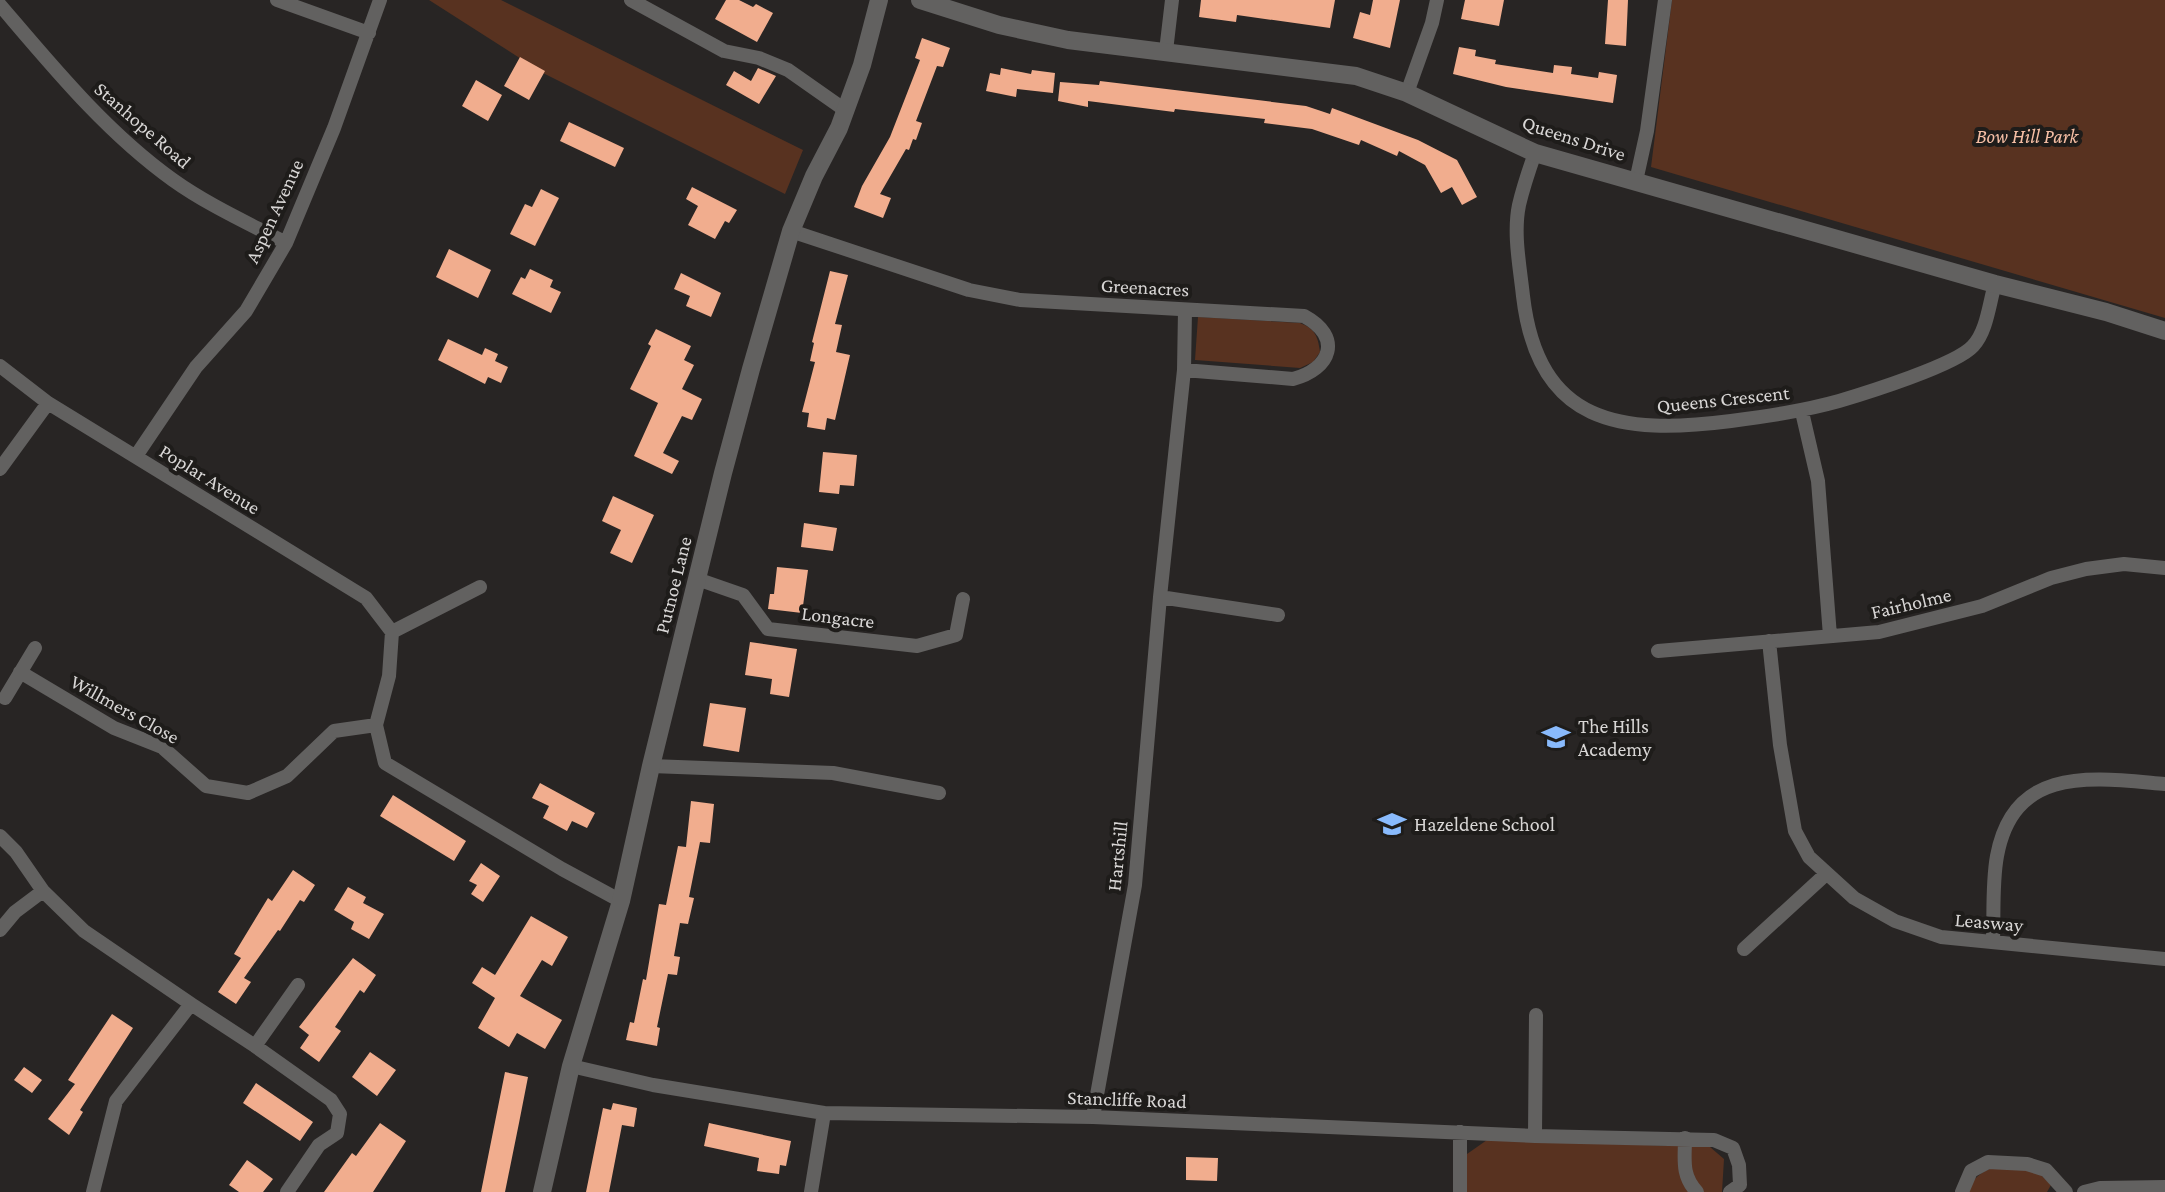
<svg xmlns="http://www.w3.org/2000/svg" width="2165" height="1192" viewBox="0 0 2165 1192" font-family="'Crimson Pro',serif">
<style>
.green{fill:#583220}
.building{fill:#f1ad8e}
.lines{fill:none;stroke-linecap:round;stroke-linejoin:round}
.minor{stroke:#626160;stroke-width:14}
.tertiary{stroke:#626160;stroke-width:18}
.labels{text-anchor:middle;stroke-width:8;stroke-linejoin:round;paint-order:stroke}
.street-label{font-size:20px;fill:#d8d6d5;stroke:#1e1c1a}
.park-label{font-size:20px;font-style:italic;fill:#f6bfa5;stroke:#1e1c1a}
.poi-label{font-size:20px;fill:#d8d6d5;stroke:#1e1c1a;text-anchor:start}
</style>
<rect width="100%" height="100%" fill="#282524"/>
<path class="green" d="M429,0h72l302,150 -18,44 -242,-121z
M1672,0h493v318l-514,-151z
M1198,317l102,6c15,6 18,13 20,29l-7,10 -13,6 -105,-8z
M1487,1140l223,7 14,12 -2,33h-256l1,-38z
M1994,1167l43,4 14,14 -4,7h-78c2,-14 13,-20 25,-25z"/>
<path class="building" d="M726,0h13l14,7 3,-3 17,9 -16,29 -42,-23z
M1201,0h134l-5,28 -93,-13 -1,7 -37,-5z
M1373,0h27l-10,48 -37,-10 7,-26 10,3z
M1465,0h39l-5,26 -38,-7z
M1608,0h20l-2,46 -21,-2z
M922,38l28,10 -7,19 -6,-1 -21,55 6,2 -6,17 -3,-1 -4,11 -3,-1 -26,45 11,4 -8,20 -29,-11 8,-21 28,-49 30,-77 -5,-2z
M1459,47l17,3 -1,6 21,4 -1,4 58,9 1,-8 18,2 -1,7 27,4 1,-6 18,3 -4,28 -107,-16 -53,-13z
M520,57l25,14 -16,29 -25,-14z
M758,68l18,8 -17,28 -33,-19 8,-14 17,10z
M1001,68l30,6 1,-4 23,3 -2,20 -36,-4 -1,8 -30,-6 4,-18 10,2z
M476,80l26,15 -14,26 -26,-15z
M1100,81l206,25 24,8 2,-6 86,32 39,20 20,37 -15,8 -10,-18 -11,6 -16,-28 -26,-14 -2,5 -36,-16 -2,5 -47,-16 -48,-6 1,-4 -90,-10 -1,3 -86,-11v6l-30,-6 2,-19 39,3z
M569,122l55,26 -9,19 -55,-26z
M692,187l45,23 -8,13 -4,-2 -10,18 -27,-14 10,-19 -12,-7z
M541,189l18,9 -24,48 -25,-12 15,-30 7,3z
M449,249l42,21 -13,28 -42,-21z
M530,269l23,11 -3,7 11,5 -10,21 -39,-19 9,-17 4,2z
M830,271l18,4 -13,49 7,1 -6,27 14,3 -15,65 -8,-2 -2,12 -18,-3 2,-14 -7,-1 13,-50 -5,-1 4,-18 -2,-1z
M681,273l40,20 -10,24 -25,-11 4,-10 -16,-7z
M656,329l35,17 -7,14 10,5 -12,24 20,10 -10,21 -10,-4 -19,37 16,8 -7,13 -38,-18 24,-53 -28,-14 21,-43 -3,-2z
M448,339l34,16 3,-7 13,6 -3,7 13,6 -7,16 -13,-6 -3,7 -47,-24z
M823,452l34,3 -3,31 -14,-1 -1,9 -20,-2z
M613,496l41,19 -22,48 -22,-10 11,-23 -19,-9z
M804,523l33,5 -4,23 -32,-4z
M777,567l31,3 -6,43 -34,-4 2,-15h4z
M750,642l47,7 -8,48 -19,-3 2,-15 -27,-4z
M710,703l36,5 -7,44 -36,-6z
M540,783l55,30 -8,15 -15,-7 -5,10 -24,-13 6,-12 -17,-8z
M393,795l73,46 -12,20 -74,-45z
M691,801l23,3 -4,39 -10,-1 -11,55 5,1 -6,26 -8,-1 -6,33 6,1 -3,18 -9,-1 -11,53 3,1 -3,18 -31,-6 4,-18 4,1 9,-44 3,1 13,-76 7,1 12,-59 8,1z
M481,863l19,13 -17,26 -12,-8 6,-9 -8,-4z
M293,870l22,15 -11,17 -4,-2 -20,31 -2,-1 -34,48 7,4 -15,22 -18,-12 23,-34 -7,-4 34,-56 4,3z
M348,887l18,10 -3,6 21,11 -15,25 -18,-10 3,-7 -20,-12z
M531,916l37,21 -16,29 -10,-6 -22,36 42,24 -17,29 -28,-16 -8,14 -31,-19 17,-30 -23,-15 10,-16 13,8z
M353,958l23,17 -12,18 -4,-3 -25,37 6,4 -22,31 -19,-14 9,-13 -10,-8z
M112,1014l21,14 -53,82 3,2 -14,23 -21,-16 27,-35 -7,-4z
M370,1052l26,18 -19,26 -25,-19z
M24,1067l18,13 -10,13 -18,-13z
M505,1072l23,5 -9,46 -14,69h-24z
M256,1083l57,39 -13,19 -57,-38z
M613,1103l24,5 -3,19 -12,-2 -13,67h-23l17,-84 8,2z
M380,1123l26,18 -33,51h-49l28,-39 4,3z
M709,1123l82,18 -5,25 -6,-1 -1,9 -22,-3 2,-13 -55,-12z
M1186,1157l32,1 -1,23 -31,-1z
M247,1160l26,19 -10,13h-24l-10,-7z"/>
<g class="lines">
<path class="minor" d="M277,0l92,33
M631,0l93,51 35,7 29,12 57,40
M0,5c53,62 106,127 173,175 35,25 75,43 113,63
M1166,51l6,-51
M1407,93l25,-70 5,-23
M1535,153c-6,17 -12,35 -16,52 -6,29 1,62 4,91 15,129 98,139 208,125 37,-5 72,-10 108,-20 27,-8 117,-36 134,-55 14,-15 16,-42 22,-62
M1636,181l11,-50 18,-131
M791,231l178,59 51,10 284,16c39,21 27,53 -11,63l-109,-9
M0,366l48,37 318,195 26,34 -3,44 -13,49 9,38 177,106 59,32
M1802,412l16,69 12,155
M136,456l60,-89 50,-56 40,-68 48,-115 46,-128
M0,469l48,-66
M697,579l46,16 25,34 149,17 39,-11 7,-36
M1160,597l118,18
M392,632l88,-45
M1769,641l11,104 15,86 14,26 45,41 41,23 46,16 224,22
M1658,651l221,-19 103,-26 69,-28 35,-9 38,-5 41,4
M20,672l94,56 48,19 44,39 42,7 39,-17 47,-45 42,-6
M5,698l30,-50
M651,766l182,7 106,20
M0,836l16,16 27,39 41,40 107,73
M0,930l15,-18 28,-21
M1993,942c1,-28 -1,-59 4,-86 17,-92 97,-78 168,-72
M1744,949l82,-75
M255,1046l76,54 9,14 -3,19 -18,12 -32,47
M571,1066l82,19 171,28 269,4 442,19 179,4 19,8 6,17 1,20 -10,7
M1093,1117l42,-232 25,-288 24,-227 1,-60
M1535,1136l1,-121
M1685,1138c0,21 -4,37 12,54
M93,1192l23,-91 75,-97 64,42 43,-61
M811,1192l13,-79
M1460,1192v-60
M1962,1192l9,-21 17,-9 39,2 19,6 20,22
M2084,1192l16,-4 65,-1"/>
<path class="tertiary" d="M920,0l79,25 69,15 288,36 51,17 128,60 460,131 111,28 59,19
M542,1192l29,-126 50,-165 30,-135 72,-293 28,-104 40,-138 23,-55 25,-48 23,-63 17,-65"/>
</g>
<defs>
<symbol id="school-bare" viewBox="-9 -9 18 18"><path d="M0-5L7-2L0 1L-7-2ZM-4 1L0 2.5L4 1V4Q0 6-4 4Z" fill="#89bafc" stroke="#1e1c1a" stroke-width="2.5" paint-order="stroke"/></symbol>
</defs>
<g fill-rule="evenodd">
<use href="#school-bare" x="1536" y="717" width="40" height="40"/>
<use href="#school-bare" x="1372" y="804" width="40" height="40"/>
</g>
<g class="labels">
<g class="street-label">
<text transform="translate(143 125) rotate(41)" y="7">Stanhope Road</text>
<text transform="translate(1574 138) rotate(18)" y="7">Queens Drive</text>
<text transform="translate(274 211) rotate(-65)" y="7">Aspen Avenue</text>
<text transform="translate(1145 287) rotate(3)" y="7">Greenacres</text>
<text transform="translate(1723 399) rotate(-6)" y="7">Queens Crescent</text>
<text transform="translate(210 479) rotate(32)" y="7">Poplar Avenue</text>
<text transform="translate(673 585) rotate(-76)" y="7">Putnoe Lane</text>
<text transform="translate(1911 603) rotate(-13)" y="7">Fairholme</text>
<text transform="translate(838 617) rotate(7)" y="7">Longacre</text>
<text transform="translate(125 709) rotate(29)" y="7">Willmers Close</text>
<text transform="translate(1117 856) rotate(-84)" y="7">Hartshill</text>
<text transform="translate(1989 922) rotate(5)" y="7">Leasway</text>
<text transform="translate(1127 1099) rotate(2)" y="7">Stancliffe Road</text>
</g>
<g class="park-label">
<text x="2027" y="143">Bow Hill Park</text>
</g>
<g class="poi-label">
<text x="1578" y="733">The Hills<tspan x="1578" dy="23">Academy</tspan></text>
<text x="1414" y="831">Hazeldene School</text>
</g>
</g>
</svg>
